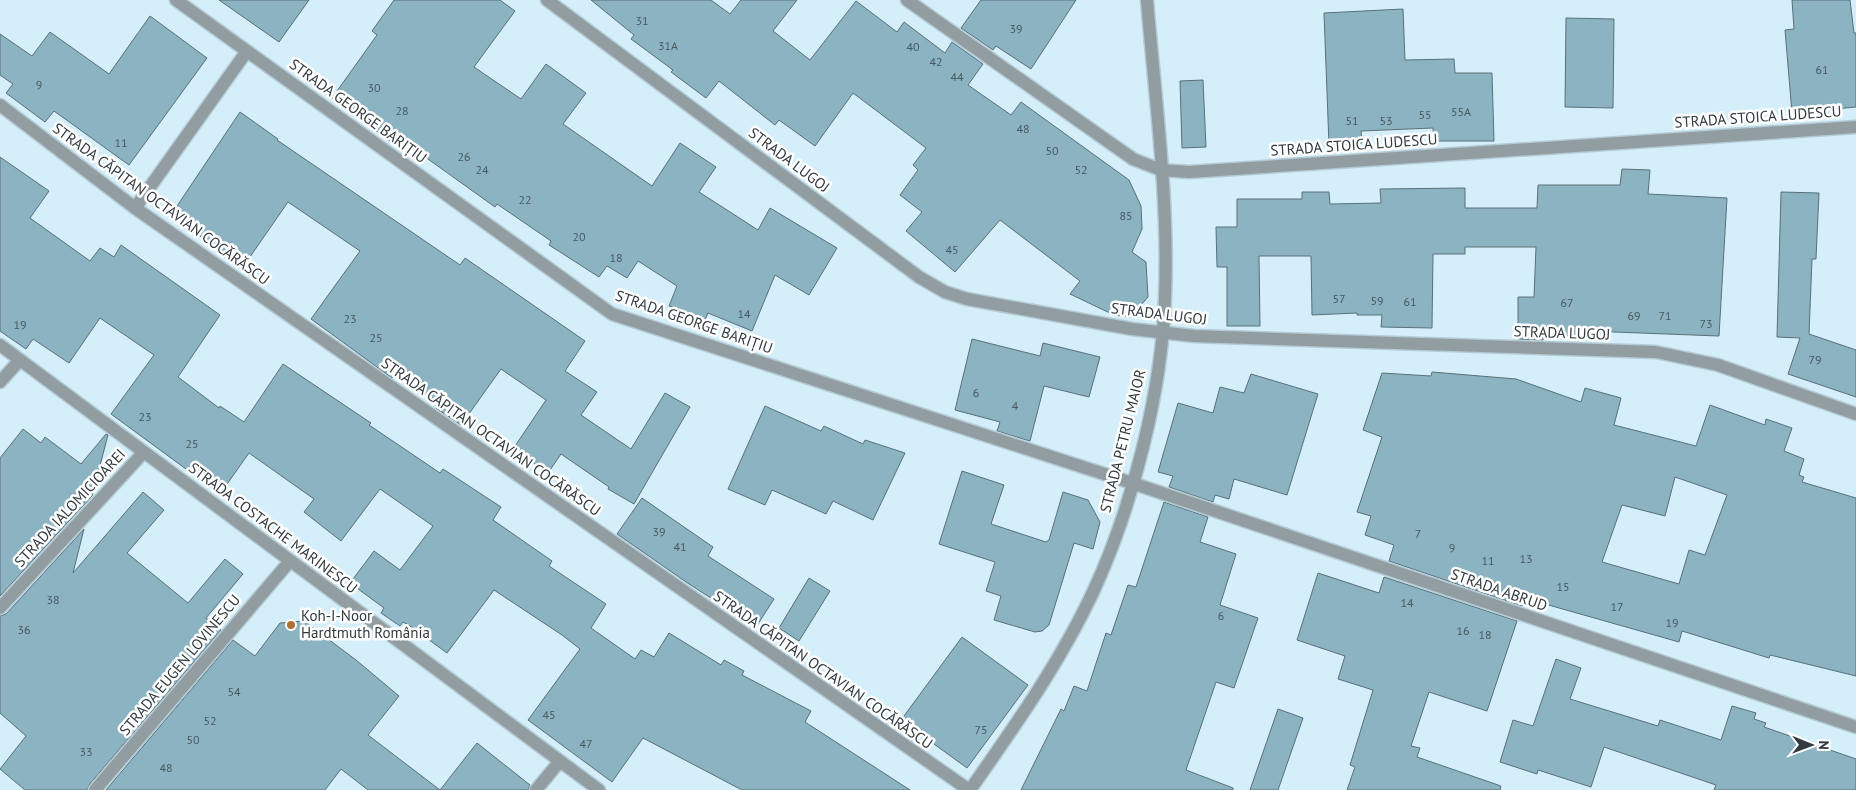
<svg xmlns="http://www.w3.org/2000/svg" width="1856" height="790" viewBox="0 0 1856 790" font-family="'PT Sans',sans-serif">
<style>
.building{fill:#8bb3c2;stroke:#587079;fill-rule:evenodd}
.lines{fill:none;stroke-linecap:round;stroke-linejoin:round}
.street-casing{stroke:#b4cbd5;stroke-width:15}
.street{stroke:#929da2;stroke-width:12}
.poi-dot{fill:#ad6f34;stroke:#fff;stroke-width:2}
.labels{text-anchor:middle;stroke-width:5;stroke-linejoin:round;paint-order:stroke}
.number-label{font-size:12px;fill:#485960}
.street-label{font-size:15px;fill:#313b3f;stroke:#fff}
.poi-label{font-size:15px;fill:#313b3f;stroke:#fff;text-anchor:start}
</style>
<rect width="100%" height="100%" fill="#d5effa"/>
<path class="building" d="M219,0h90l-30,42z
M394,0h106l15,11 -41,56 47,32 25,-35 40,29 -23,31 89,62 28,-43 36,24 -17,25 59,38 12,-22 67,40 -28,47 -34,-20 -23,56 -44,-18 -3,7 -36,-14 8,-20 -39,-25 -11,17 -20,-12 -8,11 -50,-32 2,-4 -54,-37 -2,3 -88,-63 -5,6 -70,-52 45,-63 -5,-4z
M591,0h120l19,14 11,-14h56l-24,31 37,29 46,-59 41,31 7,-10 41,31 7,-11 31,22 -15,21 43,30 10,-13 108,78 12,26 1,23 -10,23 14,10 2,35 -17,20 -17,-2 -44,-21 10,-13 -80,-61 -45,52 -49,-41 16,-19 -22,-17 18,-25 -5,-5 13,-17 -73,-55 -38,53 -36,-26 -4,5 -56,-44 -13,17 -35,-26 2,-2 -42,-31 3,-4z
M981,0h95l-45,69 -35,-23 -3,4 -32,-22z
M1792,0h58l4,33h2v74l-64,6 -7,-83 9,-1z
M1403,9l2,51 49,-1 1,14h37l2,68h-60l-1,-13 -72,3 1,12 -33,2 -5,-132z
M150,16l57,42 -78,107 -75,-54 -9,11 -39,-29 7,-9 -13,-9v-41l32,22 18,-24 59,42z
M1566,18l48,1 -1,89 -48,-1z
M1203,80l3,67 -24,1 -2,-67z
M240,112l38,27 -1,1 183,125 5,-7 120,83 -20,30 32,21 -16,23 50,34 34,-56 25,14 -56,97 -26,-15 1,-2 -48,-33 -13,19 -35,-24 33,-49 -45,-31 -40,56 -25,-17 4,-5 -45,-30 -3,5 -81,-59 49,-68 -72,-49 -45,65 -72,-52z
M0,157l49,34 -19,27 60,43 10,-13 14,9 7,-12 99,70 -42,62 41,31 1,-2 24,16 39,-58 88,59 -2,2 71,48 3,-4 58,38 -8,13 59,41 -3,5 57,38 -15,24 44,31 6,-9 13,7 15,-24 52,32 3,-5 20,11 -2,4 69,36 -6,11 105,68h-168l-99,-52 -31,44 -84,-62 52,-71 -18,-14 -68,-45 -47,63 -34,-25 -10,-6 -3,4 -19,-13 3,-5 -34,-25 24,-32 26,19 33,-44 -53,-37 -39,52 -37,-29 10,-13 -65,-46 -29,41 -109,-80 43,-59 -54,-37 -31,45 -36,-24 -7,10 -26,-18z
M1622,169l28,1 -2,24 79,4 -8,138 -131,-5v5l-45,-1v5l-25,-1v-42h16l2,-50h-71v7h-32l-1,74 -51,-1 1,-12h-25v-2l-45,2 -1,-59h-52l1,70h-33v-59h-10l-1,-40h21v-28h65v-7h27l1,12 51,-1 -1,-14 85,-1v20h72l1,-23h82z
M1781,192l38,1 -3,66h-4l-3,75 47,16v47l-68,-23 12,-36 -23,-1z
M972,339l68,17 3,-13 57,14 -11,40 -45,-11 -14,55 -33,-10 3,-9 -45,-12z
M1432,372l84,7 65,23 4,-14 36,10 -7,27 82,21 14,-41 55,20 1,-6 26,9 -8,23 20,8 -5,16 5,2 -2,5 54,16v178l-86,-21 -1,3 -87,-27 -3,11 -134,-38 -1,5 -21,-6 -1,3 -133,-45 5,-16 -29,-10 6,-19 -14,-4 25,-75 -19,-7 19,-57 49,3zM1675,477l52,18 -22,60 -16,-5 -10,34 -77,-22 20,-57 43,11z
M1251,374l67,20 -31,101 -53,-16 -5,20 -14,-4 -2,7 -44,-15 4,-11 -15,-4 20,-69 35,10 7,-26 24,6z
M765,406l56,25 3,-5 39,18 2,-4 40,13 -32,67 -40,-19 -7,13 -54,-24 -7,15 -37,-16z
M23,429l18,14 4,-6 36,27 25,-30 2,1 -16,61 -92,100v-138z
M962,471l42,14 -13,39 55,18 3,-2 14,-48 25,8 12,22 -7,27 -19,-6 -25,82 -7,6 -7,1 -41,-12 7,-24 -15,-5 9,-29 -56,-18z
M143,492l21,18 -37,43 61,50 37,-44 18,15 -37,44 15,12 -132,155 -2,5h-62l-25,-21 26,-33 -26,-23v-97l6,-2 78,-85 -11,44z
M642,498l71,49 -5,9 66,43 -18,28 -67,-43 -72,-50z
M1164,502l44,15 -8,25 36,12 -16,51 38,13 -24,70 -18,-6 -30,88 47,18v2h-212l40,-81 3,2 10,-25 13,5 19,-58 5,2 17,-50 8,2z
M1318,573l61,20 5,-16 133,44 -30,90 -58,-19 -18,54 9,2 -3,9 84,29 -1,4h-153l8,-23 -5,-2 23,-75 -35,-11 7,-23 -48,-16z
M809,578l21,13 -31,50 -20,-13z
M304,621l52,39 43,36 -31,39 72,55h-72l-27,-21 -16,21h-219l127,-150 22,16 25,-33z
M962,637l66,48 -61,83 -66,-48z
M1556,659l25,9 -11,31 88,27 2,-6 61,20 11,-34 24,7 -2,6 12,4 -2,4 92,32v31h-142l2,-5 -112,-38 -13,40 -53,-17 -1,4 -37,-12 13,-42 20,6z
M1278,709l25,9 -25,72h-28z
M477,743l53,42 -2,5h-88z"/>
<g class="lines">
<defs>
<path id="street" d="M176,0l436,314 520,169 724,244
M547,0l372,277 26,15 22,7 165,30 62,7 462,16 62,13 138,49
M907,0l226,159 28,11 28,2 667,-45
M0,105l135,103 834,582
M135,208l112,-157
M0,345l599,445
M0,382l20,-22
M0,608l144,-156
M95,790l195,-229
M536,790l24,-29
M970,790c45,-64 91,-129 124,-200 39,-85 68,-199 71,-292 4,-99 -10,-200 -18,-298"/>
</defs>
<use href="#street" class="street-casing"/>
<use href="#street" class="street"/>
</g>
<circle class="poi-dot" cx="291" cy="625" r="5"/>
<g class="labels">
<g class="number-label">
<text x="642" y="25">31</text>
<text x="1016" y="33">39</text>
<text x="668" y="50">31A</text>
<text x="913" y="51">40</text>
<text x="936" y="66">42</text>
<text x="1822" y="74">61</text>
<text x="957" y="81">44</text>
<text x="39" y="89">9</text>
<text x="374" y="92">30</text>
<text x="402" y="115">28</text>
<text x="1461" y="116">55A</text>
<text x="1425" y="119">55</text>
<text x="1352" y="125">51</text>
<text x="1386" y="125">53</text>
<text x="1023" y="133">48</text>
<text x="121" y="147">11</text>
<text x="1052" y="155">50</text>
<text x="464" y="161">26</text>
<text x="482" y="174">24</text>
<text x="1081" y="174">52</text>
<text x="525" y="204">22</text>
<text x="1126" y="220">85</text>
<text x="579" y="241">20</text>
<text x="952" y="254">45</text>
<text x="616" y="262">18</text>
<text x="1339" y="303">57</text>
<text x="1377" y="305">59</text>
<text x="1410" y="306">61</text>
<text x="1567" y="307">67</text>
<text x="744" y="318">14</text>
<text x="1634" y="320">69</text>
<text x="1665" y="320">71</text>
<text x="350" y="323">23</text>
<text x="1706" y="328">73</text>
<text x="20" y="329">19</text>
<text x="376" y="342">25</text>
<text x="1815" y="364">79</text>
<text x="976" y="397">6</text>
<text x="1015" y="410">4</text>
<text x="145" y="421">23</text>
<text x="192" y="448">25</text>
<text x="659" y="536">39</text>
<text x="1418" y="538">7</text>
<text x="680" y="551">41</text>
<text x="1452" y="552">9</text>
<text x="1526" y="563">13</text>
<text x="1488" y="565">11</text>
<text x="1563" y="591">15</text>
<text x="53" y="604">38</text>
<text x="1407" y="607">14</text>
<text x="1617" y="611">17</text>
<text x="1221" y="620">6</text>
<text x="1672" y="627">19</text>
<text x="24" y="634">36</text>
<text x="1463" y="635">16</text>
<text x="1485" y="639">18</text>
<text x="234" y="696">54</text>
<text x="549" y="719">45</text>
<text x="210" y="725">52</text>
<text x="981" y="734">75</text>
<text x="193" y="744">50</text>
<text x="586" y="748">47</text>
<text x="86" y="756">33</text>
<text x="166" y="772">48</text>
</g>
<g class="street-label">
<text transform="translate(358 111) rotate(36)" y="5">STRADA GEORGE BARIȚIU</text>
<text transform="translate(1758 117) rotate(-4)" y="5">STRADA STOICA LUDESCU</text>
<text transform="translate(1354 145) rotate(-4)" y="5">STRADA STOICA LUDESCU</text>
<text transform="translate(789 160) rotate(37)" y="5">STRADA LUGOJ</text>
<text transform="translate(161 204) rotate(36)" y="5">STRADA CĂPITAN OCTAVIAN COCĂRĂSCU</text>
<text transform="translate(1159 314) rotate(7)" y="5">STRADA LUGOJ</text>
<text transform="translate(694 322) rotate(19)" y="5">STRADA GEORGE BARIȚIU</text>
<text transform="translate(1562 333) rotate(2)" y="5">STRADA LUGOJ</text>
<text transform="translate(491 437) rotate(35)" y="5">STRADA CĂPITAN OCTAVIAN COCĂRĂSCU</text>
<text transform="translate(1123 441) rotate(-76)" y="5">STRADA PETRU MAIOR</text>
<text transform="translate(70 508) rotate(-47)" y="5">STRADA IALOMICIOAREI</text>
<text transform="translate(273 528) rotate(37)" y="5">STRADA COSTACHE MARINESCU</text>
<text transform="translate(1499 590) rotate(19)" y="5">STRADA ABRUD</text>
<text transform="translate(180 665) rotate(-50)" y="5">STRADA EUGEN LOVINESCU</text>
<text transform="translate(823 670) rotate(35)" y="5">STRADA CĂPITAN OCTAVIAN COCĂRĂSCU</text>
</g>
<g class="poi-label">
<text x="301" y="621">Koh-I-Noor<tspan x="301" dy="17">Hardtmuth România</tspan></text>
</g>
</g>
<g transform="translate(1811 745) rotate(91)" stroke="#ffffff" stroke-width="4" paint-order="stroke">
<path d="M0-4L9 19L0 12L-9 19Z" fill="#313b3f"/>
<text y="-8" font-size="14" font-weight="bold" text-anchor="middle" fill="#313b3f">N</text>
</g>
</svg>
